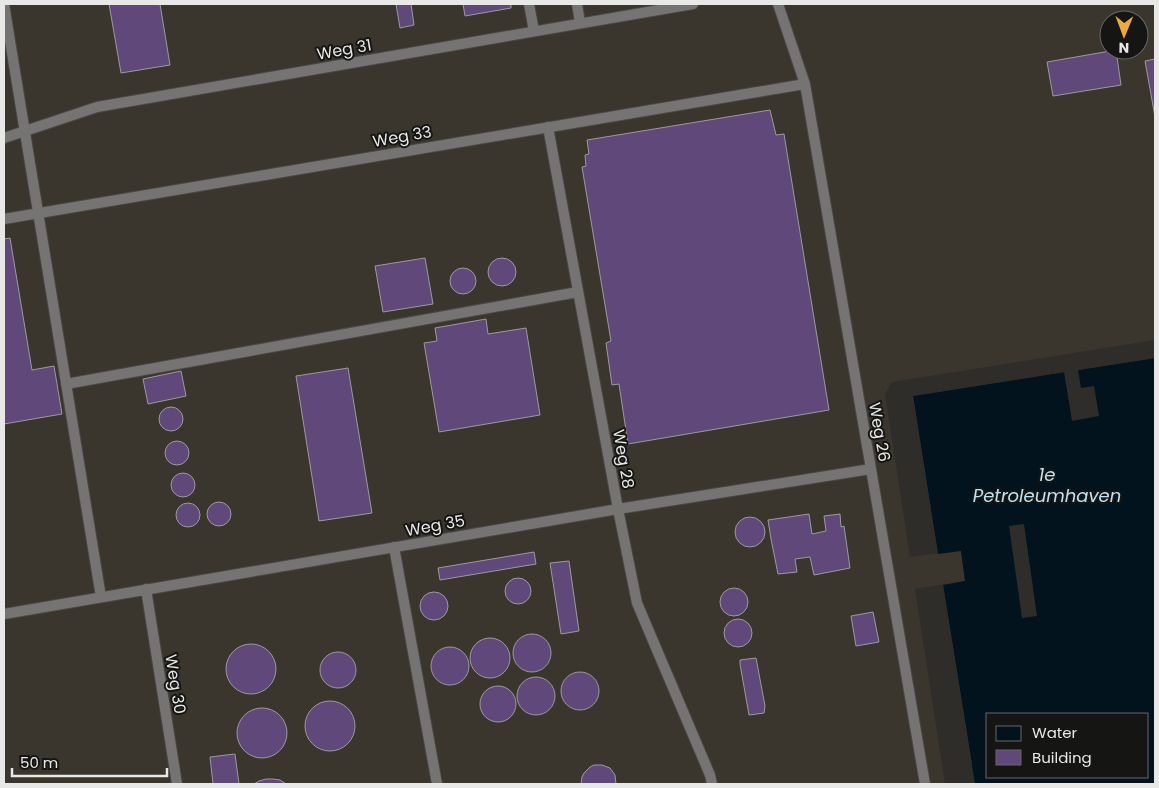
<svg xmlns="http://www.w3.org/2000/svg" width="1159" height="788" viewBox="0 0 1159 788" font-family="Poppins,sans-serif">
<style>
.built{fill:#3a362e;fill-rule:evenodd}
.water{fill:#02131d;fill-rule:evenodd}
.pier{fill:#2e2d2a}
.building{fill:#60497a;stroke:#9b9a9d}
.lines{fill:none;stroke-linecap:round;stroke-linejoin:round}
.service-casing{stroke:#484846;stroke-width:12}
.service{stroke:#767472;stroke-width:10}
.labels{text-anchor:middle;stroke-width:4;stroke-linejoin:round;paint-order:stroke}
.street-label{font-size:16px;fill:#e8e8e6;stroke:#151514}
.water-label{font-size:18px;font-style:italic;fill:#bee0f4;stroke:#151514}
</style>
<rect width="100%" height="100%" fill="#2e2d2a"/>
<path class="built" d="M4,4h1151v336l-263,42 -7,12 25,163 51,-7 4,31 -50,8 30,195h-941zM1109,20h30v30h-30z"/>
<path class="water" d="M1155,358v426h-180l-32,-199 22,-4 -4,-30 -23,3 -25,-158zM988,714h160v63h-160z"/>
<path class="pier" d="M1155,355v3l-77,12 3,18 13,-2 5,30 -27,5 -8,-49 -151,24 25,158h-2l-25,-158v-2z
M1024,524l13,92 -15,2 -13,-92z
M941,585h2l29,179 -3,1z"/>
<path class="building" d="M109,4h51l10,61 -49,8z
M396,4h15l3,21 -14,3z
M463,4h48v4l-46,8z
M1116,50l5,35 -68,11 -6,-34z
M1155,59v58l-10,-56z
M770,110l6,25 8,-1 45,276 -201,34 -9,-60 -7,1 -6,-42 5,-2 -29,-174 4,-1 -1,-11 4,-1 -2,-14z
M10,238l22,132 22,-4 8,48 -58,10v-185z
M488 272a14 14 0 1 1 28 0a14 14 0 1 1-28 0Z
M425,258l8,46 -50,8 -8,-46z
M450 281a13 13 0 1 1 26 0a13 13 0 1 1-26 0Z
M486,319l2,15 38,-6 14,87 -101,17 -15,-89 13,-2 -2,-13z
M348,368l24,145 -53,8 -23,-145z
M181,371l5,25 -38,8 -5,-25z
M159 419a12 12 0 1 1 24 0a12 12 0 1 1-24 0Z
M165 453a12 12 0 1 1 24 0a12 12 0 1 1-24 0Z
M171 485a12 12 0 1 1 24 0a12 12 0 1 1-24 0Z
M207 514a12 12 0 1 1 24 0a12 12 0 1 1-24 0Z
M176 515a12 12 0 1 1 24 0a12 12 0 1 1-24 0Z
M809,514l3,20 14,-3 -2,-15 16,-2 1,13 3,-1 6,42 -36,7 -4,-18 -15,2 2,13 -19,2 -7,-35 -3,-19z
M735 532a15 15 0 1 1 30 0a15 15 0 1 1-30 0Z
M534,552l2,12 -96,16 -2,-12z
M569,561l10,70 -18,3 -11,-71z
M505 591a13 13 0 1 1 26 0a13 13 0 1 1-26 0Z
M720 602a14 14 0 1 1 28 0a14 14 0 1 1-28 0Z
M420 606a14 14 0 1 1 28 0a14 14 0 1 1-28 0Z
M873,612l6,30 -23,4 -5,-30z
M724 633a14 14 0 1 1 28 0a14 14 0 1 1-28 0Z
M513 653a19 19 0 1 1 38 0a19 19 0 1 1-38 0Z
M470 658a20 20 0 1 1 40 0a20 20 0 1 1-40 0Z
M226 669a25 25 0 1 1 50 0a25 25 0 1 1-50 0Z
M431 666a19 19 0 1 1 38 0a19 19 0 1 1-38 0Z
M320 670a18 18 0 1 1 36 0a18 18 0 1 1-36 0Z
M756,658l9,48 -1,7 -15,2 -9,-51v-4z
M561 691a19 19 0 1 1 38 0a19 19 0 1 1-38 0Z
M517 696a19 19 0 1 1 38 0a19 19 0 1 1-38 0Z
M480 704a18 18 0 1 1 36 0a18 18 0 1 1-36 0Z
M305 726a25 25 0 1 1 50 0a25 25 0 1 1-50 0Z
M237 733a25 25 0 1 1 50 0a25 25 0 1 1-50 0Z
M235,754l4,30h-26l-3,-27z
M594,765h8l8,3 5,7 1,9h-35l1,-7 2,-4 6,-6z
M266,779h7l7,1 6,4h-32l5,-3z"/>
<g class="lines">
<defs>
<path id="service" d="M4,4l97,593
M529,4l5,27
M577,4l3,19
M778,4l27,80 120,700
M548,127l70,382 19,94 73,172 2,9
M4,138l93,-31 596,-103
M4,219l801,-135
M66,384l512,-92
M394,547l43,237
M146,589l31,195
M4,614l614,-105 253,-40"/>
</defs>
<use href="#service" class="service-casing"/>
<use href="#service" class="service"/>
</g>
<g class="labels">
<g class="street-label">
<text transform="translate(344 49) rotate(-10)" y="6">Weg 31</text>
<text transform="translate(402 136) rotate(-10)" y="6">Weg 33</text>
<text transform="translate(880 432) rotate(80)" y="6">Weg 26</text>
<text transform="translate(624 459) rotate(80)" y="6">Weg 28</text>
<text transform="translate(435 525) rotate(-10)" y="6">Weg 35</text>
<text transform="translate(176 684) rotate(81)" y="6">Weg 30</text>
</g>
<g class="water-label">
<text x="1047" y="481">1e<tspan x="1047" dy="21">Petroleumhaven</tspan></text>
</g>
</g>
<rect width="1159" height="788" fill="none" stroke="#e8e8e6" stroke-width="10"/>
<rect x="986" y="713" width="162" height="65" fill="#151514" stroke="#696968"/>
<rect x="996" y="726" width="25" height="15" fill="#02131d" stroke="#696968"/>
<text x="1032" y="738" font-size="15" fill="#e8e8e6">Water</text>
<rect x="996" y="750" width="25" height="15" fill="#60497a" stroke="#696968"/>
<text x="1032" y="763" font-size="15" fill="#e8e8e6">Building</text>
<g transform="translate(1124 35) rotate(181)"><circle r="24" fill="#151514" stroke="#696968"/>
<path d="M0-4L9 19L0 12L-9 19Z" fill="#ebaa39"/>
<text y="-8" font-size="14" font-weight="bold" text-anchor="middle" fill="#e8e8e6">N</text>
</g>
<path d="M12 768v8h155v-8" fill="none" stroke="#e8e8e6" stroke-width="2.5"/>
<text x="20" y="768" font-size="15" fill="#e8e8e6" stroke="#151514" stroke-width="4" paint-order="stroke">50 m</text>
</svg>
